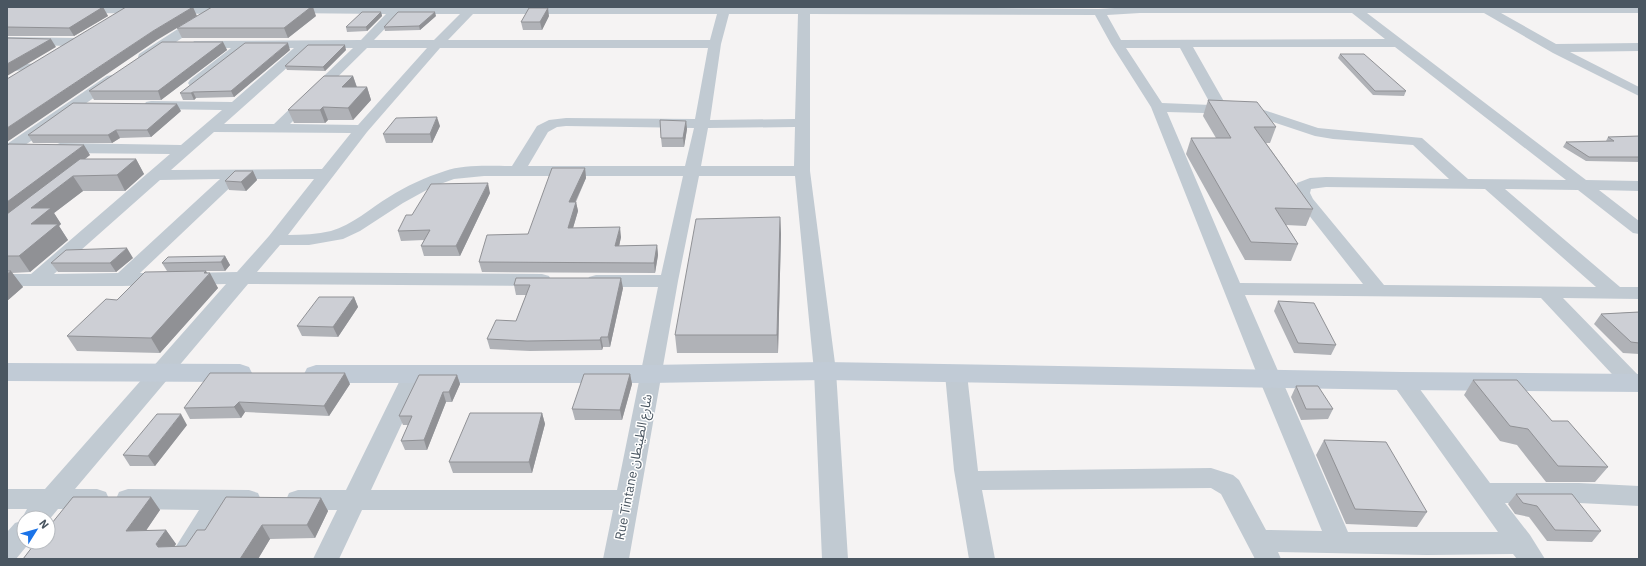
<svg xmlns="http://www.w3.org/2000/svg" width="1646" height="566" viewBox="0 0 1646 566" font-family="'IBM Plex Sans','Noto Sans Arabic',sans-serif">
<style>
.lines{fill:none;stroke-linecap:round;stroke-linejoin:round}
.street{fill:#c1cad2;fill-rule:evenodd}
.secondary{fill:#c1cbd6;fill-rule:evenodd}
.wall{fill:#b0b2b7}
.shaded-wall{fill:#909195}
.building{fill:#cdcfd5;stroke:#909195}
.labels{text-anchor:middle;stroke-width:3;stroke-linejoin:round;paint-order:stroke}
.near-street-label{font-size:13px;fill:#4a5661;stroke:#fff}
</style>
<rect width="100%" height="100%" fill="#f5f3f3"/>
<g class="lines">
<path class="street" d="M898,7l201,2 31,-2h509v6h-138l55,31 83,-1v8l-69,1 69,35v9l-86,-43 -69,-40h-117l219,167 53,1v10l-40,-1 40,31v13l-6,-1 -55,-43 -73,-1 115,98h19v12l-76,-1 76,78v13l-6,2 -8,-3 -84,-90 -296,-3 103,237h150l-104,-146 -3,-5 3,-5 8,-3 8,3 80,107h89l60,3v20l-60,-3h-74l25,32 15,24h-28l-4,-5 -86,1 -149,-3 3,7h-26l-34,-65 -10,-6 -229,2 13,69h-26l-15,-89 -9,-96 3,-5 8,-2 8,2 3,5 11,97 233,-3 22,7 6,5 27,50 56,1 -63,-152 -108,-272 -40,-63 -16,-29 -285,-1v157l26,200 12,188h-26l-8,-188 -19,-195h-96l-21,105 -49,278h-26l10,-49h-251l-23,49h-26l24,-49h-39l-9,-3 -3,-7 3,-7 9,-3h48l57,-116 3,-5 8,-2 8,2 3,5 -54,116h246l41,-203h-62l-7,-2 -2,-4 2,-4 7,-2h65l22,-99h-199l-30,3 -22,8 -29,16 -43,28 -17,8 -34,6h-29l-23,27 285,2 7,2 2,4 -2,4 -7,2 -294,-2 -173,205h22l9,3 3,7 -3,7 -9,3h-39l-10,12v-3h-24v24h6l-14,17h-9v-27l8,-9 9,-3 -2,-2 5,-9h-20v-20h38l181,-205 -38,1 -7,-2 -2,-4 2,-4 7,-2 49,-1 32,-36 45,-57h-75l-99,94h22l7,2 2,4 -2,4 -7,2 -40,1h-115v-12h24l139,-120 -110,-1 -5,-2 -3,-3 3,-3 5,-2 121,2 41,-35 -71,-1 -5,-1 -2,-3 2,-3 5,-1 81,1 62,-54h-47l-47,38h-10l-2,-3 2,-3 41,-32h-33l-4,-1 -2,-3 2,-3 167,-1 25,-26 -102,-1 -2,-2 2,-2 4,-1zM1140,13h212l33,26 -264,1 -14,-25zM399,14h61l-26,26h-60zM473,14h244l-7,26h-262zM729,14h69l-3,105 -85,1 11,-76zM1193,47h202l171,133 -98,-1 -46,-41 -104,-10 -57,-19 -35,-4zM309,48h44l-79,76h-50zM367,48h60l-69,77 -68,-1zM440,48h268l-13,71 -129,-1 -17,2 -12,6 -25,40c-20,0 -48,-2 -67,5 -19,6 -39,15 -56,26 -18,11 -37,28 -58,34 -14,3 -28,4 -43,4l79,-103zM1126,48h54l31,57 -49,-2zM1167,112l74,2 17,3 57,19 18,3 80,6 36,34 -123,-2 -16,1 -13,5 -3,10 3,7 66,84 -123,-1zM566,126l128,2 -9,38h-157l20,-34 9,-5zM795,127l-1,39h-93l7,-38zM214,132l137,1 -29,36 -151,1zM220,179l-102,94 -64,1 106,-94zM1326,187l159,2 111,98 -212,-2 -71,-86 -3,-6 1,-4z
M80,8h152l4,1 2,2 -2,2 -4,1 -156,-1 -2,-2 2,-2z
M202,15l4,1 2,3 -2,3 -57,38h-10l-1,-3 1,-3 59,-38z
M7,37l71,1 4,1 2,3 -2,3 -4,1 -71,-1z
M7,63l33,1 2,3 -2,3 -33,1z
M112,75l5,1 2,3 -2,3 -105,72 -5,2v-12l100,-68z
M128,489l121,1 9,3 3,7 -3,7 -9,3h-23l-31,49h-27l31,-49 -71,-1 -9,-3 -3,-7 3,-7z"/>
<path class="secondary" d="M825,362l577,10 237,2v18l-237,-2 -577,-10 -175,3h-334l-9,-3 -3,-6 3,-6 9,-3h334z
M7,363l233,1 9,3 3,6 -3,6 -9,3 -233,-1z"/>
</g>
<path class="wall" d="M7,7h96l5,9 -34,20h-67z
M381,12l1,4 -15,15 -20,1 -1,-5z
M316,16l-28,22h-106l-5,-10z
M436,16l-16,14 -35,1 -1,-4z
M549,16l-7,14h-19l-2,-8z
M223,42l4,8 -66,50h-67l-5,-9z
M290,50l-56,47 -38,1 -2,2h-11l-3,-7z
M346,50l-21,21 -38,-1 -2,-4z
M1340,54l66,37 -2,5 -31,-1 -35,-37z
M353,76l4,11h10l4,13 -18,20h-25l-3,3h-31l-6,-13z
M1208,100l68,27 -6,16h-4l47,66 -7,17 -20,-1 12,19 -7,17 -46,-1 -59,-106 5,-16h25l-13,-22z
M181,111l-30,26 -31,1 -8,5h-79l-5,-8z
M686,121l1,8 -3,18h-22l-1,-9z
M440,126l-8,17h-46l-3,-9z
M1639,136v26l-53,-1 -23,-14 3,-5 40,-1 2,-4z
M7,145l83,10 -5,4h51l8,15 -19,17h-42l-29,22 7,11 -2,2 9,14 -38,32 -18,1 11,14 -16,14z
M585,168l1,10 -10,24 2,9 -5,17 48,9 -2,9 38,-1 1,10 -3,18 -173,-1 -3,-10 49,-28z
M253,171l4,9 -11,11 -17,-1 -4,-9z
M490,193l-30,63h-36l-3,-10 3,-6 -23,1 -3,-10 14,-16z
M780,217l1,17 -3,119h-101l-2,-18z
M225,256l5,9 -5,6h-20h1l12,17 -58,65 -83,-2 -10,-15 50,-36 50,-29 -5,-8z
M133,258l-17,14h-58l-7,-9z
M514,285l109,3 -13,59h-7l-1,3 -72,1 -40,-2 -3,-10 29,-18 10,-26h-10z
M354,297l4,10 -20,30 -36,-1 -5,-10z
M1278,301l58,44 -5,10 -37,-2 -20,-42z
M1639,312v42l-16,-1 -29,-29 7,-10z
M630,374l2,10 -10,36h-47l-3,-11z
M457,375l3,9 -8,18h-6l-19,48h-22l-4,-9 7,-16h-5l-4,-9z
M1473,380l79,41 56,46 -13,15h-49l-29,-37 -17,-4 -36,-46z
M350,384l-21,32 -84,-4 -4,6 -51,1 -6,-11z
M1296,386l37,23 -5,10 -27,1 -10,-23z
M542,413l3,11 -13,49h-79l-4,-11z
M187,425l-32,41h-25l-7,-11z
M1324,440l103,72 -10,15 -71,-3 -30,-69z
M1516,494l85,37 -9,11 -45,-1 -18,-24 -14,-3 -7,-10z
M73,497h78l9,13 -14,20h20l10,14 -2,2h12l11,-16h8l21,-33 95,1 7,13 -13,27 -45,1 -12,20h-235l13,-17h12v-14z"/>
<path class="shaded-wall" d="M103,7l5,9 -34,20 -5,-8z
M193,7l4,9 -40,24 -150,102v-14l146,-97z
M311,7h2l3,9 -28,22 -4,-10z
M548,8l1,8 -7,14 -2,-8z
M381,12l1,4 -15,15 -1,-4z
M435,12l1,4 -16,14 -1,-4z
M51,39l5,8 -49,29v-12z
M223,42l4,8 -66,50 -3,-9z
M288,43l2,7 -56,47 -3,-6z
M345,45l1,5 -21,21 -2,-4z
M353,76l4,12 -15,-1z
M367,87l4,13 -18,20 -5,-12z
M193,92l3,6 -2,2 -3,-7z
M177,104l4,7 -30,26 -4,-7z
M323,107l5,13 -3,3 -5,-13z
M437,117l3,9 -8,17 -2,-9z
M686,121l1,8 -3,18 -1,-9z
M116,130l4,8 -8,5 -4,-8z
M84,145l6,10 -83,63v-16z
M136,159l8,15 -19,17 -8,-16z
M585,168l1,10 -15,33 -2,-9z
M253,171l4,9 -11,11 -5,-9z
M73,176l10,15 -29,22 7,11 -2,2 9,14 -38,32 -11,-16 12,-32v-16z
M488,183l2,10 -30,63 -4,-10z
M576,202l2,9 -8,27 -2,-10z
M780,217l1,17 -3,119 -1,-18z
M620,227l1,10 -4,19 -2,-10z
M657,245l1,10 -3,18 -1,-10z
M127,248l6,10 -17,14 -6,-9z
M225,256l5,9 -5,6 -4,-9z
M11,271l12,16 -16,14v-27z
M206,271l2,5 2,-3 8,15 -58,65 -9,-15z
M621,278l2,10 -13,59 -2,-10z
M354,297l4,10 -20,30 -5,-10z
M601,337l2,10 -1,3 -2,-10z
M345,373l5,11 -21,32 -5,-10z
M630,374l2,10 -10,36 -2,-10z
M457,375l3,9 -8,18 -3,-10z
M443,392l3,10 -19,48 -3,-10z
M239,402l6,10 -4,6 -7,-11z
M542,413l3,11 -13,49 -3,-11z
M181,414l6,11 -32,41 -7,-10z
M151,497l9,13 -23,34 -11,-13z
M321,498l7,13 -13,27 -8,-13z
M262,525l8,14 -12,20h-18z
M166,530l10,14 -9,14 -11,-14z"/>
<path class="building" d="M7,7h96l-34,21 -62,-1z
M126,7h67l-40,24 -146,97v-49z
M212,7h99l-27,21h-107z
M529,8h19l-8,14h-19z
M362,12h19l-15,15h-20z
M398,12h37l-16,14 -35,1z
M7,38l44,1 -44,25z
M162,42h61l-65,49h-69z
M245,43h43l-57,48 -38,1 -2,1h-11z
M308,45h37l-22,22 -38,-1z
M1340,54h24l42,37h-31z
M324,76h29l-11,11h25l-19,21 -25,-1 -3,3h-32z
M1208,100l49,2 19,25h-22l59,82 -38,-1 23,36 -47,-2 -60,-104h40z
M73,103l104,1 -30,26h-31l-8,5h-80z
M437,117l-7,17h-47l13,-16z
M660,120l26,1 -3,17h-22z
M1639,136v21h-50l-23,-15 48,-1 -6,-4z
M9,144l75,1 -77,57v-57z
M80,159h56l-19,16 -44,1 -42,32h20l-20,16h27l-39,32h-12v-42z
M552,168h33l-16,34h7l-8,26 52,-1 -5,19 42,-1 -3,18 -175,-1 8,-27 41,-1z
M235,171h18l-12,11 -16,-1z
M488,183l-32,63h-35l9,-16 -32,1 8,-16h6l19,-31z
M780,217l-3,118h-102l21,-116z
M127,248l-17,15h-59l15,-13z
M225,256l-4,6 -59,1 6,-6z
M7,271h4l-4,3z
M206,271l-2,2h6l-59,65 -84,-2 39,-37 11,1 28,-28z
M516,278h105l-13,59h-7l-1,3 -73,1 -40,-2 9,-19 20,1 14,-36h-16z
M319,297h35l-21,30 -36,-1z
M1278,301l36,2 22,42 -38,-2z
M1639,312v31l-8,-1 -30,-28z
M210,373h135l-21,33 -85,-4 -5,5 -50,1z
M584,374h46l-10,36 -48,-1z
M419,375h38l-8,17h-6l-19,48 -23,1 11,-25h-13z
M1473,380h44l35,41h16l40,46 -50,-1 -30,-37 -18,-3z
M1296,386h22l15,23h-27z
M470,413h72l-13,49h-80z
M157,414h24l-33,42 -25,-1z
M1324,440l62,2 41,70 -72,-3z
M1516,494h56l29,37 -46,-1 -18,-24 -14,-3z
M73,497h78l-25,34 40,-1 -10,14 2,3 28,-1 11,-16h8l21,-33 95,1 -14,27h-45l-22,34h-217l13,-17h12v-14z"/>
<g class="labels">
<g class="near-street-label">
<text transform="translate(633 467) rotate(-79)" y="5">Rue Tintane شارع الطينطان</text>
</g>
</g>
<rect width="1646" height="566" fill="none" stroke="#4a5661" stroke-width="16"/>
<g transform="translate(36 530) rotate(53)"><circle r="19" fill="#ffffff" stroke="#b7bbc0"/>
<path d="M0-3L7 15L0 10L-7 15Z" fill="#1a73e8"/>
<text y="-6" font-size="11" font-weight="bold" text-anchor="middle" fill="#4a5661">N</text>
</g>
</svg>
